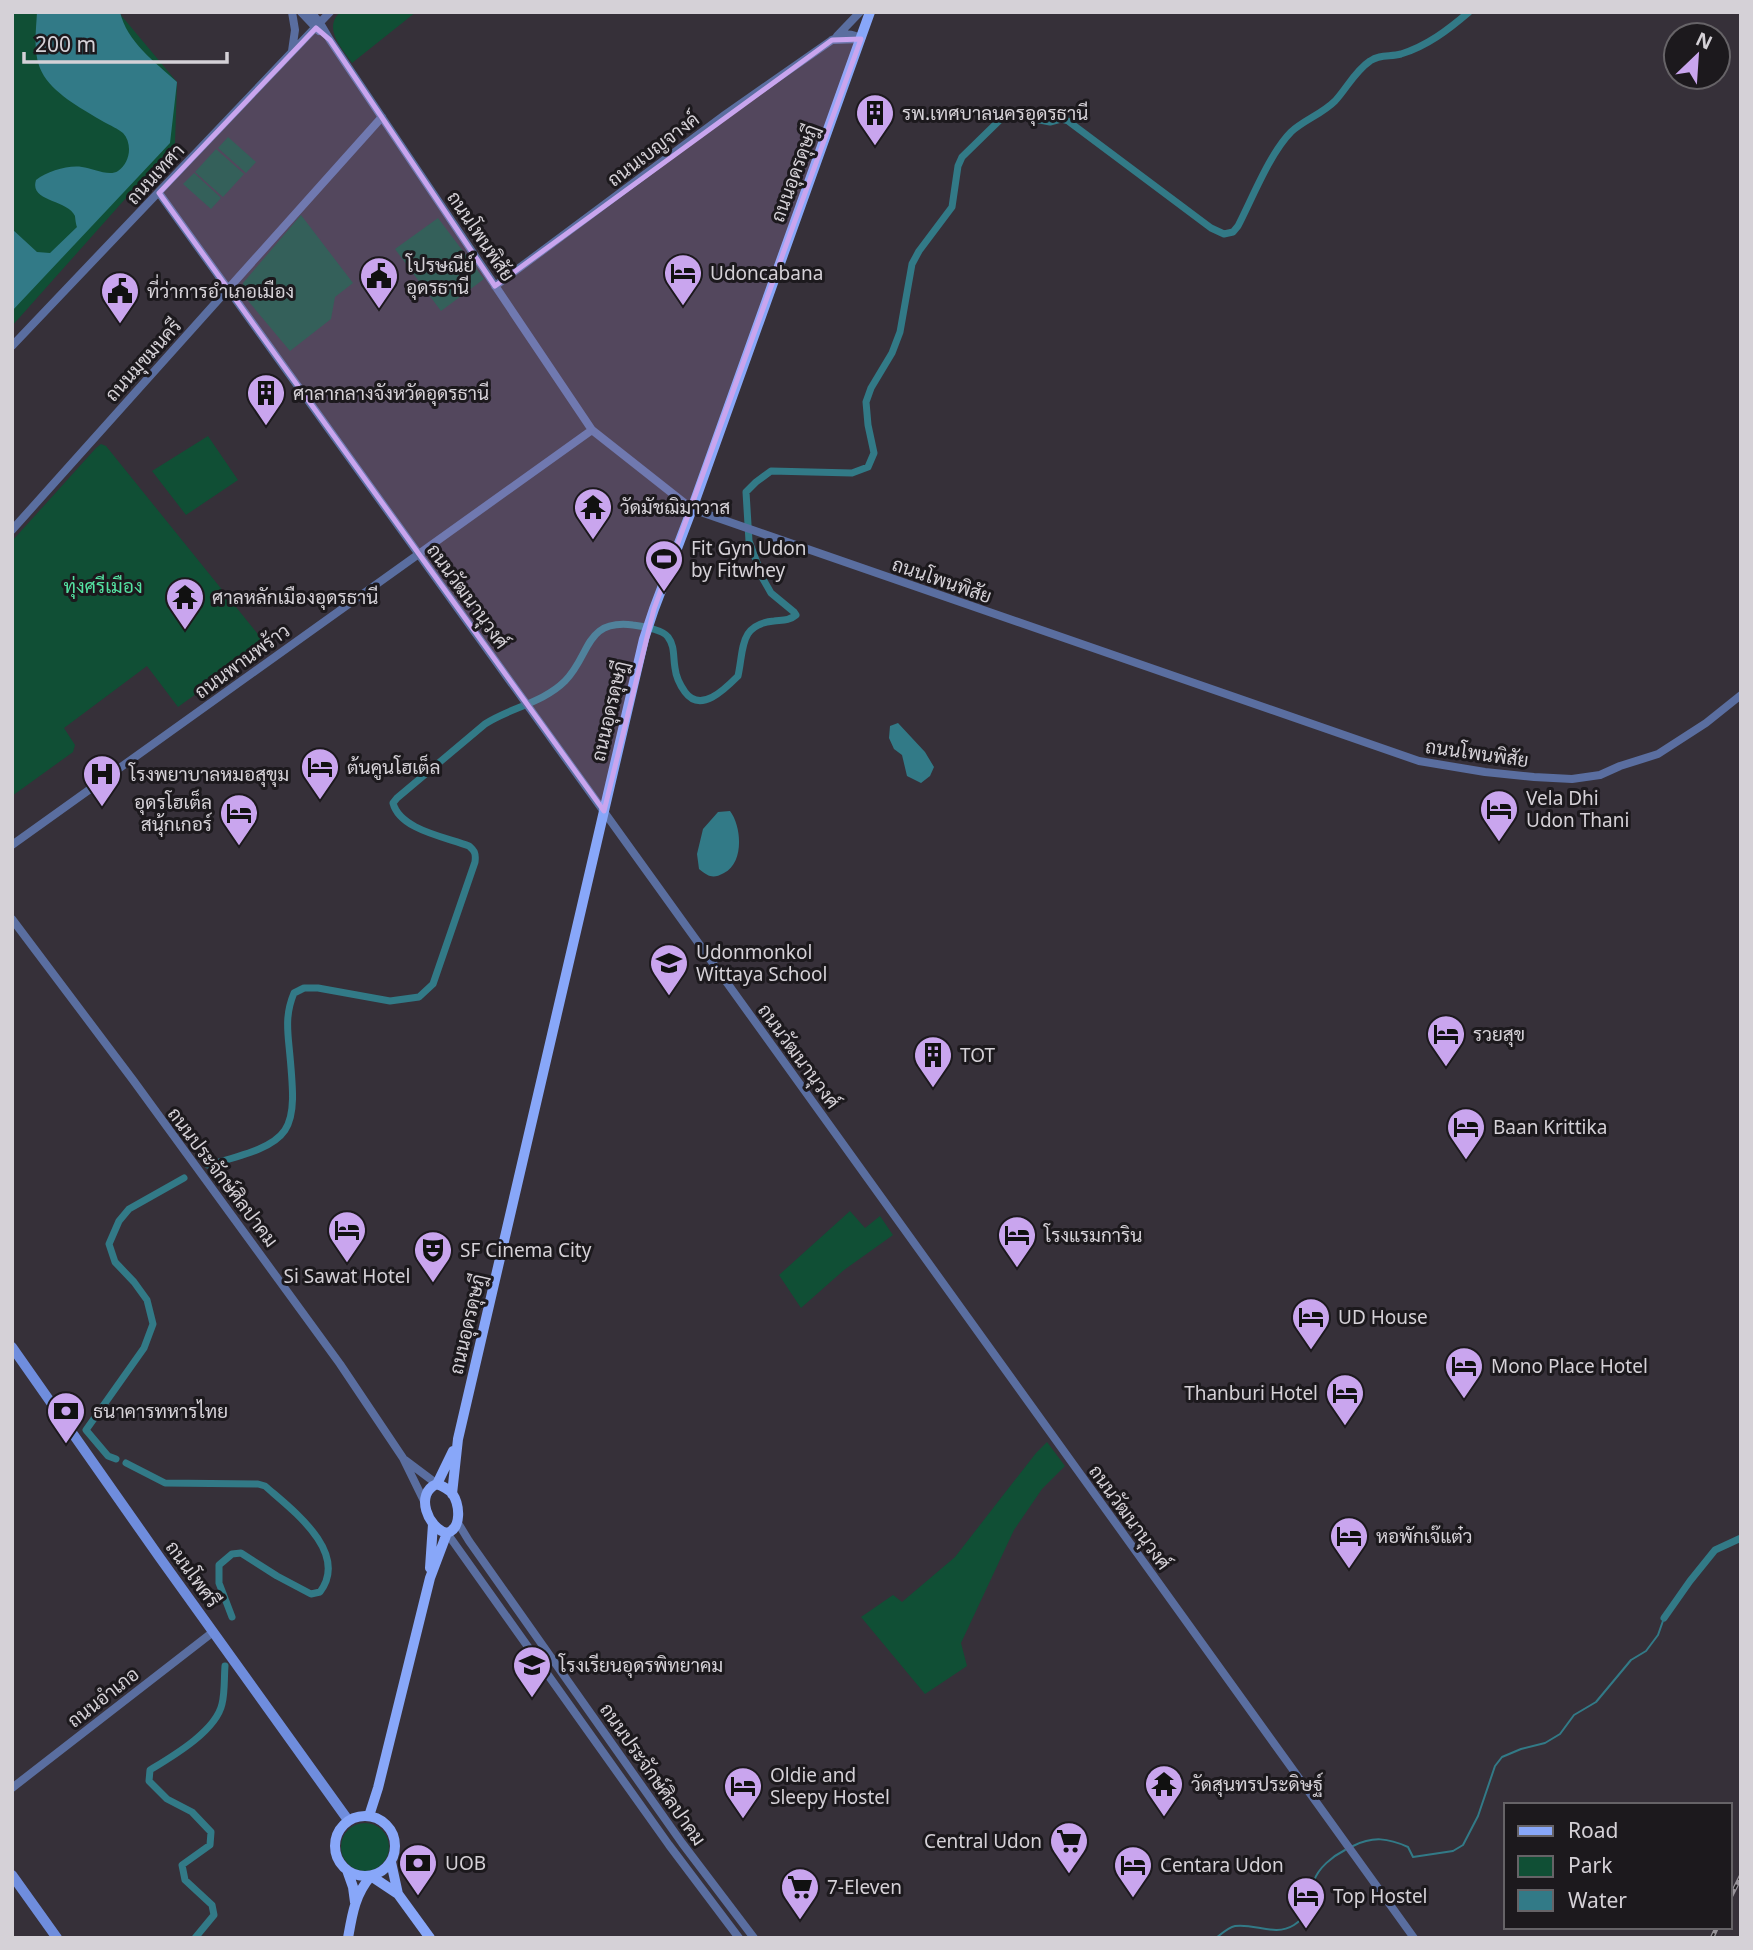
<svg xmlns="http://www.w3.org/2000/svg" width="1753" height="1950" viewBox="0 0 1753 1950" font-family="'Noto Sans',Sarabun,sans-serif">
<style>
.green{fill:#104f35}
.water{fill:#327a87}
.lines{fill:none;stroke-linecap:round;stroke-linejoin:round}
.stream{stroke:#327a87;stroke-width:2}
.canal{stroke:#327a87;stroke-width:7}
.tertiary{stroke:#5a6ea0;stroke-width:8}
.secondary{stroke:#6f8ddd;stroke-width:10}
.primary{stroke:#88a7f9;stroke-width:10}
.rail-casing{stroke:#979299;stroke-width:4.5}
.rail{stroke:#1c191d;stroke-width:2;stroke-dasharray:5;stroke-linecap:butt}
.marked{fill:#c9a5ee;fill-opacity:0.2;stroke:#c9a5ee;stroke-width:5;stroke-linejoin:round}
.labels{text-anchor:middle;stroke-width:6;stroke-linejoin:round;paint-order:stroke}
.poi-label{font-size:19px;fill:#d5d1d7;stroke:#1c191d;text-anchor:start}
.street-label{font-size:19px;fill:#d5d1d7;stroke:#1c191d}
.park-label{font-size:19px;fill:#54e2a2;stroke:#1c191d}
</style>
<rect width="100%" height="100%" fill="#363039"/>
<path class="green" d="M12,12h108v2l57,68 -2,61 -163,183z
M340,12h76l-64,51c-11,-16 -29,-34 -12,-51z
M228,137l28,25 -10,11 -28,-25z
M216,149l28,25 -21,23 -28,-25z
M194,173l27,25 -10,11 -28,-25z
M301,215l52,68 -18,14 -4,22 -41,32 -46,-55 -1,-13z
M438,218l46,61 -43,32 -46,-62z
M208,436l30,44 -52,35 -34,-44z
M101,444l5,2 155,192 1,7 -4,4 -80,58 -31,-41 -83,62 11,17 -2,7 -61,44v-255l84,-93z
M850,1211l15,17 15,-12 13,19 -49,35 -43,38 -22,-33z
M1047,1442l18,24 -23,23 -28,41 -53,113 6,23 -42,28 -64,-77 32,-22 9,7 53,-45 81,-104z
M341 1847a24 24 0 1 1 48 0a24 24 0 1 1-48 0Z"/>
<path class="water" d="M37,12h83c7,30 35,50 57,70l-7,61 -158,168v-82l25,23 13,1 27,-26c-1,-2 -2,-10 -2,-11 -8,-17 -46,-14 -39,-36 12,-9 32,-15 46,-13 10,1 27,10 36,4 12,-8 15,-27 5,-38 -5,-4 -13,-8 -19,-11 -20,-12 -47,-26 -60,-46 -12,-19 -8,-43 -7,-64z
M898,723l27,29 9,15 -4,9 -9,7 -14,-7 -5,-21 -8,-6 -5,-11 1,-12z
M730,811c12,16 14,52 -6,62 -11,6 -15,4 -25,-4l-2,-15 6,-25 15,-17z"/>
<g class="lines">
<path class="stream" d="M1353,1846c20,-10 35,-8 55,1l5,10 40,-6 10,-6 15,-29 17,-50 7,-9 19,-8 24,-6 15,-9 14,-19 22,-13 35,-42 15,-9 12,-16 6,-17
M1216,1938c5,-4 13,-11 19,-12 20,-3 40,11 59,-1 17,-11 15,-27 20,-44 4,-13 19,-25 31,-31"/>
<path class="canal" d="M208,1165c88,-24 90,-29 81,-119 -2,-19 -3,-34 5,-53l10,-5h14l72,13 29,-4 14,-13 42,-122c1,-8 0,-11 -6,-16 -23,-9 -69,-16 -76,-43l4,-5 88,-74c24,-16 58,-21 80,-43 26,-26 19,-62 68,-56 10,1 30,5 35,12 7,9 5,20 7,31 1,9 5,17 10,24 16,22 41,-4 53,-16 6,-27 1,-52 36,-55 8,-1 15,0 22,-6l-2,-3 -23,-19 -8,-14 -14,-38 -3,-49 10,-10 15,-11 81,2 16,-6 6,-14 -6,-28 -2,-23 5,-14 21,-35 8,-21 12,-68 7,-13 33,-44 6,-41 4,-9 44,-43 13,-3 16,8 15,3 11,-3 7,2 143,107 13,6 9,-2 5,-6c14,-27 32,-73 53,-94 13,-12 31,-18 44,-31 12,-13 20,-30 35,-40 10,-7 20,-4 31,-7 26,-8 47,-24 68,-42
M116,1459l-8,-3 -22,-26 58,-82 9,-24 -6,-24 -13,-18 -19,-20 -6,-18 10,-23 10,-12 55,-31
M126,1463l39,20 93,1 7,2c26,23 85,66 55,106l-9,2 -34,-18 -36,-23 -9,1 -13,11v18l13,34
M1664,1618l26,-37 25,-31 26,-12
M195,1938l19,-23 -2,-10 -27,-25 -3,-15 28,-20 1,-13 -19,-20 -25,-13 -18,-18 1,-11c23,-14 66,-39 72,-66 3,-12 2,-26 3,-38"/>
<path class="tertiary" d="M301,12l18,19
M311,12l9,11 10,17 262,390 100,79 727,252 66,11 49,5 38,2 28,-4 20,-9 38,-12 48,-31 35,-28
M837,36l23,-24
M832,40l29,-1
M292,51l3,-21 -3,-18
M159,193l1255,1745
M495,286l231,-172 106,-74c11,-6 18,-8 29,-1
M12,346l318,-334
M12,530l370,-413
M12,845l580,-415
M12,919l121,161 207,284 63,94 22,45
M405,1460l32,24
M458,1523l11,18 213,302 72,95
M447,1533l222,312 70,93
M12,1788l201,-156"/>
<path class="secondary" d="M12,1347l148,211 188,262
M12,1875l45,63"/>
<path class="primary" d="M437,1484c5,2 11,5 15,9 8,12 10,35 -5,40
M452,1494l6,-55 186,-800 10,-30 38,-100 178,-497
M447,1533c-19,-4 -33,-40 -10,-49l16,-33
M430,1568l3,-44
M335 1846a30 30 0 1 1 60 0a30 30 0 1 1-60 0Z
M369,1816l9,-28 52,-210 17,-45
M391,1862l7,32 32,44
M347,1870l6,17 2,15
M348,1938c4,-23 7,-44 23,-62l27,18"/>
<defs>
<path id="rail" d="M1730,1898l11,-22
M1712,1938l5,-11"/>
</defs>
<use href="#rail" class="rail-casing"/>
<use href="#rail" class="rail"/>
</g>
<path class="marked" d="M316,28l14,12 165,246 337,-246 29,-1 -207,570 -50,202 -445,-618z"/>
<defs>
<symbol id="building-pin" viewBox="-11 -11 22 30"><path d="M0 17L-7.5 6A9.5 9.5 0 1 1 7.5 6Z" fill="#c9a5ee" stroke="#1c191d"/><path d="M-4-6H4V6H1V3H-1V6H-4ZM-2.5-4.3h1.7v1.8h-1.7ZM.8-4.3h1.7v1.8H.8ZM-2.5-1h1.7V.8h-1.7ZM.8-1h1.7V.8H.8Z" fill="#111"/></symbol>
<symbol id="hotel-pin" viewBox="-11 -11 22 30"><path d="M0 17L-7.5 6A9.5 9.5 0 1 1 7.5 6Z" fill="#c9a5ee" stroke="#1c191d"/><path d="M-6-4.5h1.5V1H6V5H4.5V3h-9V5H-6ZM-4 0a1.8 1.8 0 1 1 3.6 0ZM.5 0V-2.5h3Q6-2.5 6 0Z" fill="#111"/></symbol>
<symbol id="civic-pin" viewBox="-11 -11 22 30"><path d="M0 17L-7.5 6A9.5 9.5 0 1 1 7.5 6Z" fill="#c9a5ee" stroke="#1c191d"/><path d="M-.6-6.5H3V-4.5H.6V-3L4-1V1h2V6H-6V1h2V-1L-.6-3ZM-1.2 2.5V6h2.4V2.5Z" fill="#111"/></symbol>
<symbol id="temple-pin" viewBox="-11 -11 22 30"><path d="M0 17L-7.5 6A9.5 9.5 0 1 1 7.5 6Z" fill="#c9a5ee" stroke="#1c191d"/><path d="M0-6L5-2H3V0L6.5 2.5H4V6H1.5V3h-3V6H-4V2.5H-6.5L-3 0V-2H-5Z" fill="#111"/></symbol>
<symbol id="stadium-pin" viewBox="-11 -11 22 30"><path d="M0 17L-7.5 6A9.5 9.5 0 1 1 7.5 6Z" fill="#c9a5ee" stroke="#1c191d"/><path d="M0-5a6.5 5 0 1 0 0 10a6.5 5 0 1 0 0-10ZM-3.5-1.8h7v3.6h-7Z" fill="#111"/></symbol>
<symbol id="hospital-pin" viewBox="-11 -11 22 30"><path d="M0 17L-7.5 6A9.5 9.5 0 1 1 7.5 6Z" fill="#c9a5ee" stroke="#1c191d"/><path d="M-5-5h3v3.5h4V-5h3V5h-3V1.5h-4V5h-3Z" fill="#111"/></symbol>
<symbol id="school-pin" viewBox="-11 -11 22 30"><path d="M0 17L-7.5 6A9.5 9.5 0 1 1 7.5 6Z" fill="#c9a5ee" stroke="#1c191d"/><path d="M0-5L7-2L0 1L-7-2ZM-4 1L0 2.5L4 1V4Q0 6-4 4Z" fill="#111"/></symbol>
<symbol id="theatre-pin" viewBox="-11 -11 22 30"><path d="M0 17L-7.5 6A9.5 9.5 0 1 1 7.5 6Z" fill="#c9a5ee" stroke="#1c191d"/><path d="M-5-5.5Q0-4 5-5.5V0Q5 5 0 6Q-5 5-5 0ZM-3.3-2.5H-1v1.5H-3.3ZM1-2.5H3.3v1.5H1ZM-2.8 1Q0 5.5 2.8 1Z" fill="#111"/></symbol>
<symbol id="bank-pin" viewBox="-11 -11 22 30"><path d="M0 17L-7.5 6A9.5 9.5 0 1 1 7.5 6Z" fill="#c9a5ee" stroke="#1c191d"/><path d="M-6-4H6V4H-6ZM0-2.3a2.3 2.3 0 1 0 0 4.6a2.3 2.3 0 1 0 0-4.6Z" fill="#111"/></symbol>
<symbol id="supermarket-pin" viewBox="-11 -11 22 30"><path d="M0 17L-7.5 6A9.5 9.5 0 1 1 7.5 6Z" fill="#c9a5ee" stroke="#1c191d"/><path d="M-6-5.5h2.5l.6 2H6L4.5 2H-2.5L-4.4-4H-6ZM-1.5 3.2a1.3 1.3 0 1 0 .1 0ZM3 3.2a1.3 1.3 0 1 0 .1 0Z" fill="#111"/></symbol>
</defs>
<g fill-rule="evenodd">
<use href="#building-pin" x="853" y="91" width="44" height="60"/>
<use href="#hotel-pin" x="661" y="251" width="44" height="60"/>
<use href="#civic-pin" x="357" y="254" width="44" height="60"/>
<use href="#civic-pin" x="98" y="269" width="44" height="60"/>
<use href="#building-pin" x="244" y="371" width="44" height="60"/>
<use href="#temple-pin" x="571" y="485" width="44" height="60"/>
<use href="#stadium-pin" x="642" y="537" width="44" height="60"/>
<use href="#temple-pin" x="163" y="575" width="44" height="60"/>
<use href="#hotel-pin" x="298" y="745" width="44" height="60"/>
<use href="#hospital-pin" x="80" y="752" width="44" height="60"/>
<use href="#hotel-pin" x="1477" y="787" width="44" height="60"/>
<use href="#hotel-pin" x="217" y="791" width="44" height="60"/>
<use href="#school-pin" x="647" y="941" width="44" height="60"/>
<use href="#hotel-pin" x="1424" y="1012" width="44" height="60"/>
<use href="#building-pin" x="911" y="1033" width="44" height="60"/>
<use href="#hotel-pin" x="1444" y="1105" width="44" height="60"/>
<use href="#hotel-pin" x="325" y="1208" width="44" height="60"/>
<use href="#hotel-pin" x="995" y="1213" width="44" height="60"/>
<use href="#theatre-pin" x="411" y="1228" width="44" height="60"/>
<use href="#hotel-pin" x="1289" y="1295" width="44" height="60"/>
<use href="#hotel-pin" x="1442" y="1344" width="44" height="60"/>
<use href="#hotel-pin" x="1323" y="1371" width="44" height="60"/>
<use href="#bank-pin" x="44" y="1389" width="44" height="60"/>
<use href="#hotel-pin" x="1327" y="1514" width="44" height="60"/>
<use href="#school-pin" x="510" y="1643" width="44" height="60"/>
<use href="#temple-pin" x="1142" y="1762" width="44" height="60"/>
<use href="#hotel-pin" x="721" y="1764" width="44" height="60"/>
<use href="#supermarket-pin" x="1047" y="1819" width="44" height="60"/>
<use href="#bank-pin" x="396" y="1841" width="44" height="60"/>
<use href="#hotel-pin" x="1111" y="1843" width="44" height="60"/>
<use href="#supermarket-pin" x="778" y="1865" width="44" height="60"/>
<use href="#hotel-pin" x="1284" y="1874" width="44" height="60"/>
</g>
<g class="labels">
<g class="poi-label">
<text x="902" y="120">รพ.เทศบาลนครอุดรธานี</text>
<text x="406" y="272">โปรษณีย์<tspan x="406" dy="22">อุดรธานี</tspan></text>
<text x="710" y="280">Udoncabana</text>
<text x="147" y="298">ที่ว่าการอำเภอเมือง</text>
<text x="293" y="400">ศาลากลางจังหวัดอุดรธานี</text>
<text x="620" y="514">วัดมัชฌิมาวาส</text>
<text x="691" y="555">Fit Gyn Udon<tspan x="691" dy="22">by Fitwhey</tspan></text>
<text x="212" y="604">ศาลหลักเมืองอุดรธานี</text>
<text x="347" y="774">ต้นคูนโฮเต็ล</text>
<text x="129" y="781">โรงพยาบาลหมอสุขุม</text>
<text x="1526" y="805">Vela Dhi<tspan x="1526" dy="22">Udon Thani</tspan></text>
<text x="212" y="809" text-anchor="end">อุดรโฮเต็ล<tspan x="212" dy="22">สนุ้กเกอร์</tspan></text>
<text x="696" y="959">Udonmonkol<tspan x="696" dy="22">Wittaya School</tspan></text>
<text x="1473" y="1041">รวยสุข</text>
<text x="960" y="1062">TOT</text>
<text x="1493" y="1134">Baan Krittika</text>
<text x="1044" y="1242">โรงแรมการิน</text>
<text x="460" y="1257">SF Cinema City</text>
<text x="347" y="1283" text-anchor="middle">Si Sawat Hotel</text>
<text x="1338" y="1324">UD House</text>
<text x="1491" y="1373">Mono Place Hotel</text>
<text x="1318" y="1400" text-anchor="end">Thanburi Hotel</text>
<text x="93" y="1418">ธนาคารทหารไทย</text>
<text x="1376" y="1543">หอพักเจ๊แต๋ว</text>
<text x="559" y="1672">โรงเรียนอุดรพิทยาคม</text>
<text x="770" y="1782">Oldie and<tspan x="770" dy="22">Sleepy Hostel</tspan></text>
<text x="1191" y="1791">วัดสุนทรประดิษฐ์</text>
<text x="1042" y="1848" text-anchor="end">Central Udon</text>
<text x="445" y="1870">UOB</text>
<text x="1160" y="1872">Centara Udon</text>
<text x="827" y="1894">7-Eleven</text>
<text x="1333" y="1903">Top Hostel</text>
</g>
<g class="street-label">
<text transform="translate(653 149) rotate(-37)" y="7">ถนนเบญจางค์</text>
<text transform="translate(794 173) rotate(-70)" y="7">ถนนอุดรดุษฎี</text>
<text transform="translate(155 174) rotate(-47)" y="7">ถนนเทศา</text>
<text transform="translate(481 236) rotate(56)" y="7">ถนนโพนพิสัย</text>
<text transform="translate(143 360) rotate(-48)" y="7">ถนนมุขมนครี</text>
<text transform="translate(942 580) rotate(19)" y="7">ถนนโพนพิสัย</text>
<text transform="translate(468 596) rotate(54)" y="7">ถนนวัฒนานุวงศ์</text>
<text transform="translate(242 661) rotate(-36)" y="7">ถนนพานพร้าว</text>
<text transform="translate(609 711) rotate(-77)" y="7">ถนนอุดรดุษฎี</text>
<text transform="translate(1477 753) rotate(8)" y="7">ถนนโพนพิสัย</text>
<text transform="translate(799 1056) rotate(54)" y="7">ถนนวัฒนานุวงศ์</text>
<text transform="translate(223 1177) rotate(53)" y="7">ถนนประจักษ์ศิลปาคม</text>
<text transform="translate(467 1324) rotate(-77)" y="7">ถนนอุดรดุษฎี</text>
<text transform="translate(1130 1517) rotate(54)" y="7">ถนนวัฒนานุวงศ์</text>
<text transform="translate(193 1574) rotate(54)" y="7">ถนนโพศรี</text>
<text transform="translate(103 1697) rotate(-38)" y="7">ถนนอำเภอ</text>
<text transform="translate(653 1774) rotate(55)" y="7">ถนนประจักษ์ศิลปาคม</text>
</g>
<g class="park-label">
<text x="103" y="593">ทุ่งศรีเมือง</text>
</g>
</g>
<rect width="1753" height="1950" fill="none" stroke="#d5d1d7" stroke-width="28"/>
<rect x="1504" y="1803" width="228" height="126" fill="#1c191d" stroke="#666367" stroke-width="2"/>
<rect x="1518" y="1826" width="35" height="10" fill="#88a7f9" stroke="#666367" stroke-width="2"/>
<text x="1568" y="1838" font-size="21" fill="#d5d1d7">Road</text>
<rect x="1518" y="1856" width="35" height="21" fill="#104f35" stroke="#666367" stroke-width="2"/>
<text x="1568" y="1873" font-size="21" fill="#d5d1d7">Park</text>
<rect x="1518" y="1890" width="35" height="21" fill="#327a87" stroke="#666367" stroke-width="2"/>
<text x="1568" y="1908" font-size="21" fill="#d5d1d7">Water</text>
<g transform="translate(1697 56) rotate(25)"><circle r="33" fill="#1c191d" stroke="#666367" stroke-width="2"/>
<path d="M0-5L12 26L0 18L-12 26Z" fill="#c9a5ee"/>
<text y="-10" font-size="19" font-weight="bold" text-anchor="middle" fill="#d5d1d7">N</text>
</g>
<path d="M24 52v10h203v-10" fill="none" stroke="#d5d1d7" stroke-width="3.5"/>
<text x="35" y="52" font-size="21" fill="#d5d1d7" stroke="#1c191d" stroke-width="5" paint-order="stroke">200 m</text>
</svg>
